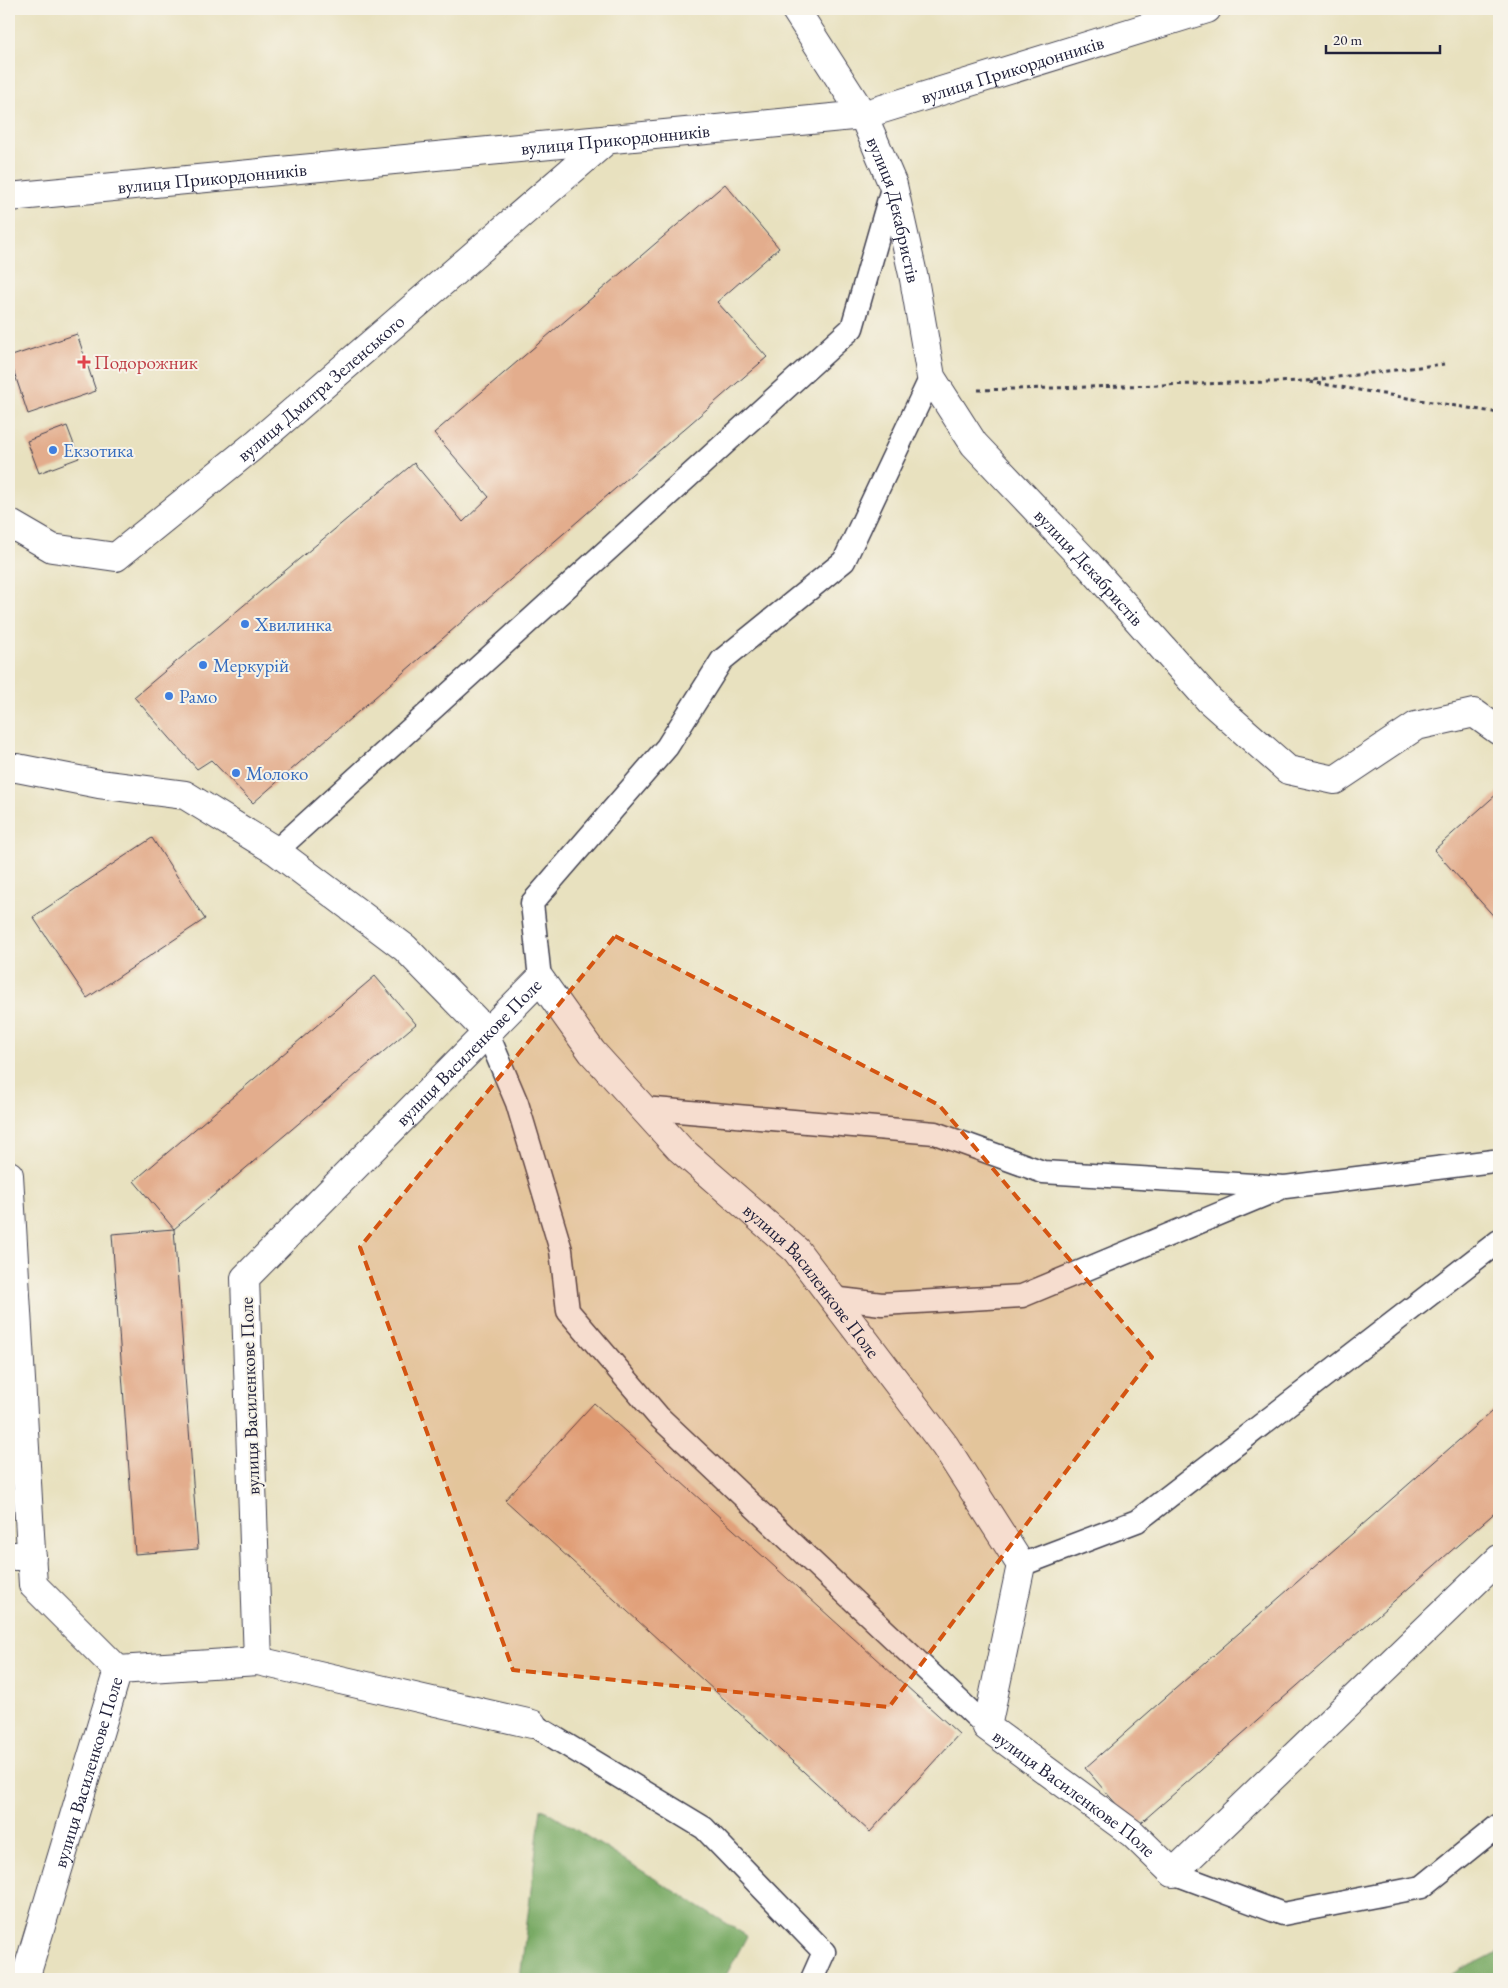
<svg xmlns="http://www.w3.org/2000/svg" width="1508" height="1988" viewBox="0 0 1508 1988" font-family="'EB Garamond',serif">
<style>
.forest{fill:#79aa65;stroke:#4e6650}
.building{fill:#e3ad8d}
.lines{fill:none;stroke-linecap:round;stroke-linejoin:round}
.service-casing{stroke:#403f4f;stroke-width:25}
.minor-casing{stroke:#403f4f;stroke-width:30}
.path{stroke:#403f4f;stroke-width:3;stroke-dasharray:4 4;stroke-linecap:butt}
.service{stroke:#fff;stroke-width:22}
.minor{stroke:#fff;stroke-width:28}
.marked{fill:#d45411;fill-opacity:0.2;stroke:#d45411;stroke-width:4;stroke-dasharray:10 6;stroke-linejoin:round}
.health-dot{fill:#e0444e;stroke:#f7f3e8;stroke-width:2}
.shop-dot{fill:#3f7fe0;stroke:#f7f3e8;stroke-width:2}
.labels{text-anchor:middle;stroke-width:4;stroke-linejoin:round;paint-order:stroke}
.street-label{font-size:19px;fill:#22223b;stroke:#f7f3e8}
.health-label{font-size:19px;fill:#be3a42;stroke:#f7f3e8;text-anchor:start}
.shop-label{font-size:19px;fill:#366cbe;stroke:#f7f3e8;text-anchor:start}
</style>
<rect width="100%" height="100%" fill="#f7f3e8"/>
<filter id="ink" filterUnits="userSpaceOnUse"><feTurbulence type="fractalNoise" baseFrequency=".02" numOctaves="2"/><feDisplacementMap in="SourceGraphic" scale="10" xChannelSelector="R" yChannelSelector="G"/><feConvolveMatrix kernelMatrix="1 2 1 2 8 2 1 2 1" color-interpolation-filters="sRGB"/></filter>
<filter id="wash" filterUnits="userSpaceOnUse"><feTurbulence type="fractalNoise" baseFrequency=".0096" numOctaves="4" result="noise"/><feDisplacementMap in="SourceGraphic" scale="20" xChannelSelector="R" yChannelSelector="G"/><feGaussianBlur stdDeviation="1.12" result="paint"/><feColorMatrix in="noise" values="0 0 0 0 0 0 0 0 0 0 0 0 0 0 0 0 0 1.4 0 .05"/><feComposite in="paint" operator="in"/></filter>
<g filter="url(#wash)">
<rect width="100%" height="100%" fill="#e8e1bf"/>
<path class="forest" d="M541,1808l206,128 -23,43h-204z
M1499,1951v28h-54z"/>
<g id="blocks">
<path class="building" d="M725,184l54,64 -62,54 50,55 -514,446 -42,-43 -14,9 -63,-72 280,-234 49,59 26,-25 -55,-64z
M77,334l19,57 -68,23 -19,-57z
M67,426l12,32 -40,15 -12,-32z
M1499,792v130l-65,-72z
M152,838l53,81 -118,79 -54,-81z
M375,976l41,48 -242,205 -40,-48z
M174,1229l24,320 -63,5 -23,-320z
M594,1403l365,331 -89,98 -365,-332z
M1499,1405v104l-363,318 -51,-59z"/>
</g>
</g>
<g filter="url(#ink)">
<use href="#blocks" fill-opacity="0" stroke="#403f4f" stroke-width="1"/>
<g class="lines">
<defs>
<path id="service" d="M276,851l576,-523 41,-143
M540,979l-8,-76 135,-156 55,-87 122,-99 87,-184
M487,1032l30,71 44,147 7,61 90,105 329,311
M643,1108l292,25 108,39 242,15 208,-26 6,1
M832,1298l50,6 140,-8 257,-107
M1021,1565l116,-44 362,-280
M532,1724l172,104 120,124 -12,27
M1173,1873l110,41 139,-27 77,-62"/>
<g id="minor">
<path id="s1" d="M795,9l68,106 30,70 21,94 17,98 43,67 115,121 120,135 79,70 47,10 81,-54 58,-13 25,18"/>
<path id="s2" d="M9,197l854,-82 344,-106"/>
<path id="s3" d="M9,523l43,25 64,9 136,-110 356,-308"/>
<path d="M9,768h8l82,16 86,11 91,56 129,97 82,84"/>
<path d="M9,1175l24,410 85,85"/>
<path d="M9,1556h23"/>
<path id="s4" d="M258,1661l-13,-383 295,-299 52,73 88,97 116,101 149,196 76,119 -34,162 146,107 40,39 326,-314"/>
<path id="s5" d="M25,1979l93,-309 140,-9 274,63"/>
</g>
</defs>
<use href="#service" class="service-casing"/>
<use href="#minor" class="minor-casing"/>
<path class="path" d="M1310,382l189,31
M978,390l328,-9 138,-17"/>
<use href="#service" class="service"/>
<use href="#minor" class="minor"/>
</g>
</g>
<path class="marked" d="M615,936l324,169 213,252 -263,350 -376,-37 -153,-423z"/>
<path class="health-dot" d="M81.5 354.5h5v5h5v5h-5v5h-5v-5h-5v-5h5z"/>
<g class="shop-dot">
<circle cx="53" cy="450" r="5"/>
<circle cx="245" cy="624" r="5"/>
<circle cx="203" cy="665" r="5"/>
<circle cx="169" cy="696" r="5"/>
<circle cx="236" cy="773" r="5"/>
</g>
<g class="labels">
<g class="street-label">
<text dy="7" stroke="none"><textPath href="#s2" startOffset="1014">вулиця Прикордонників</textPath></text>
<text dy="7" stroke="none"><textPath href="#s2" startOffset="609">вулиця Прикордонників</textPath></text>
<text dy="7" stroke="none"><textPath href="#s2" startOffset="204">вулиця Прикордонників</textPath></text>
<text dy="7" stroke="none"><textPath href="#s1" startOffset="226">вулиця Декабристів</textPath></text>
<text dy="7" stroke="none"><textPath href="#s3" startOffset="380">вулиця Дмитра Зеленського</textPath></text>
<text dy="7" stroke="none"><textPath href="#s1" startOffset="646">вулиця Декабристів</textPath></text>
<text dy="7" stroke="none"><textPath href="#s4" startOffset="701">вулиця Василенкове Поле</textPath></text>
<text dy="7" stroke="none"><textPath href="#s4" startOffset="1211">вулиця Василенкове Поле</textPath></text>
<text transform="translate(249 1396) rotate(-92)" y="7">вулиця Василенкове Поле</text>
<text dy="7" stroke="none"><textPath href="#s5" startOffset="216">вулиця Василенкове Поле</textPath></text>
<text dy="7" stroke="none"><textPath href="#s4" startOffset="1840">вулиця Василенкове Поле</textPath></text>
</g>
<g class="health-label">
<text x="94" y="369">Подорожник</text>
</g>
<g class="shop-label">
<text x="63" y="457">Екзотика</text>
<text x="255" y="631">Хвилинка</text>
<text x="213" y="672">Меркурій</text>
<text x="179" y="703">Рамо</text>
<text x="246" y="780">Молоко</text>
</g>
</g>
<rect width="1508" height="1988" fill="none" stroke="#f7f3e8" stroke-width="30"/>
<path d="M1326 45v8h114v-8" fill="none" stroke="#22223b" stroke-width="2.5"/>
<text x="1333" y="45" font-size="15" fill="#22223b" stroke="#f7f3e8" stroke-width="4" paint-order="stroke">20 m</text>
</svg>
